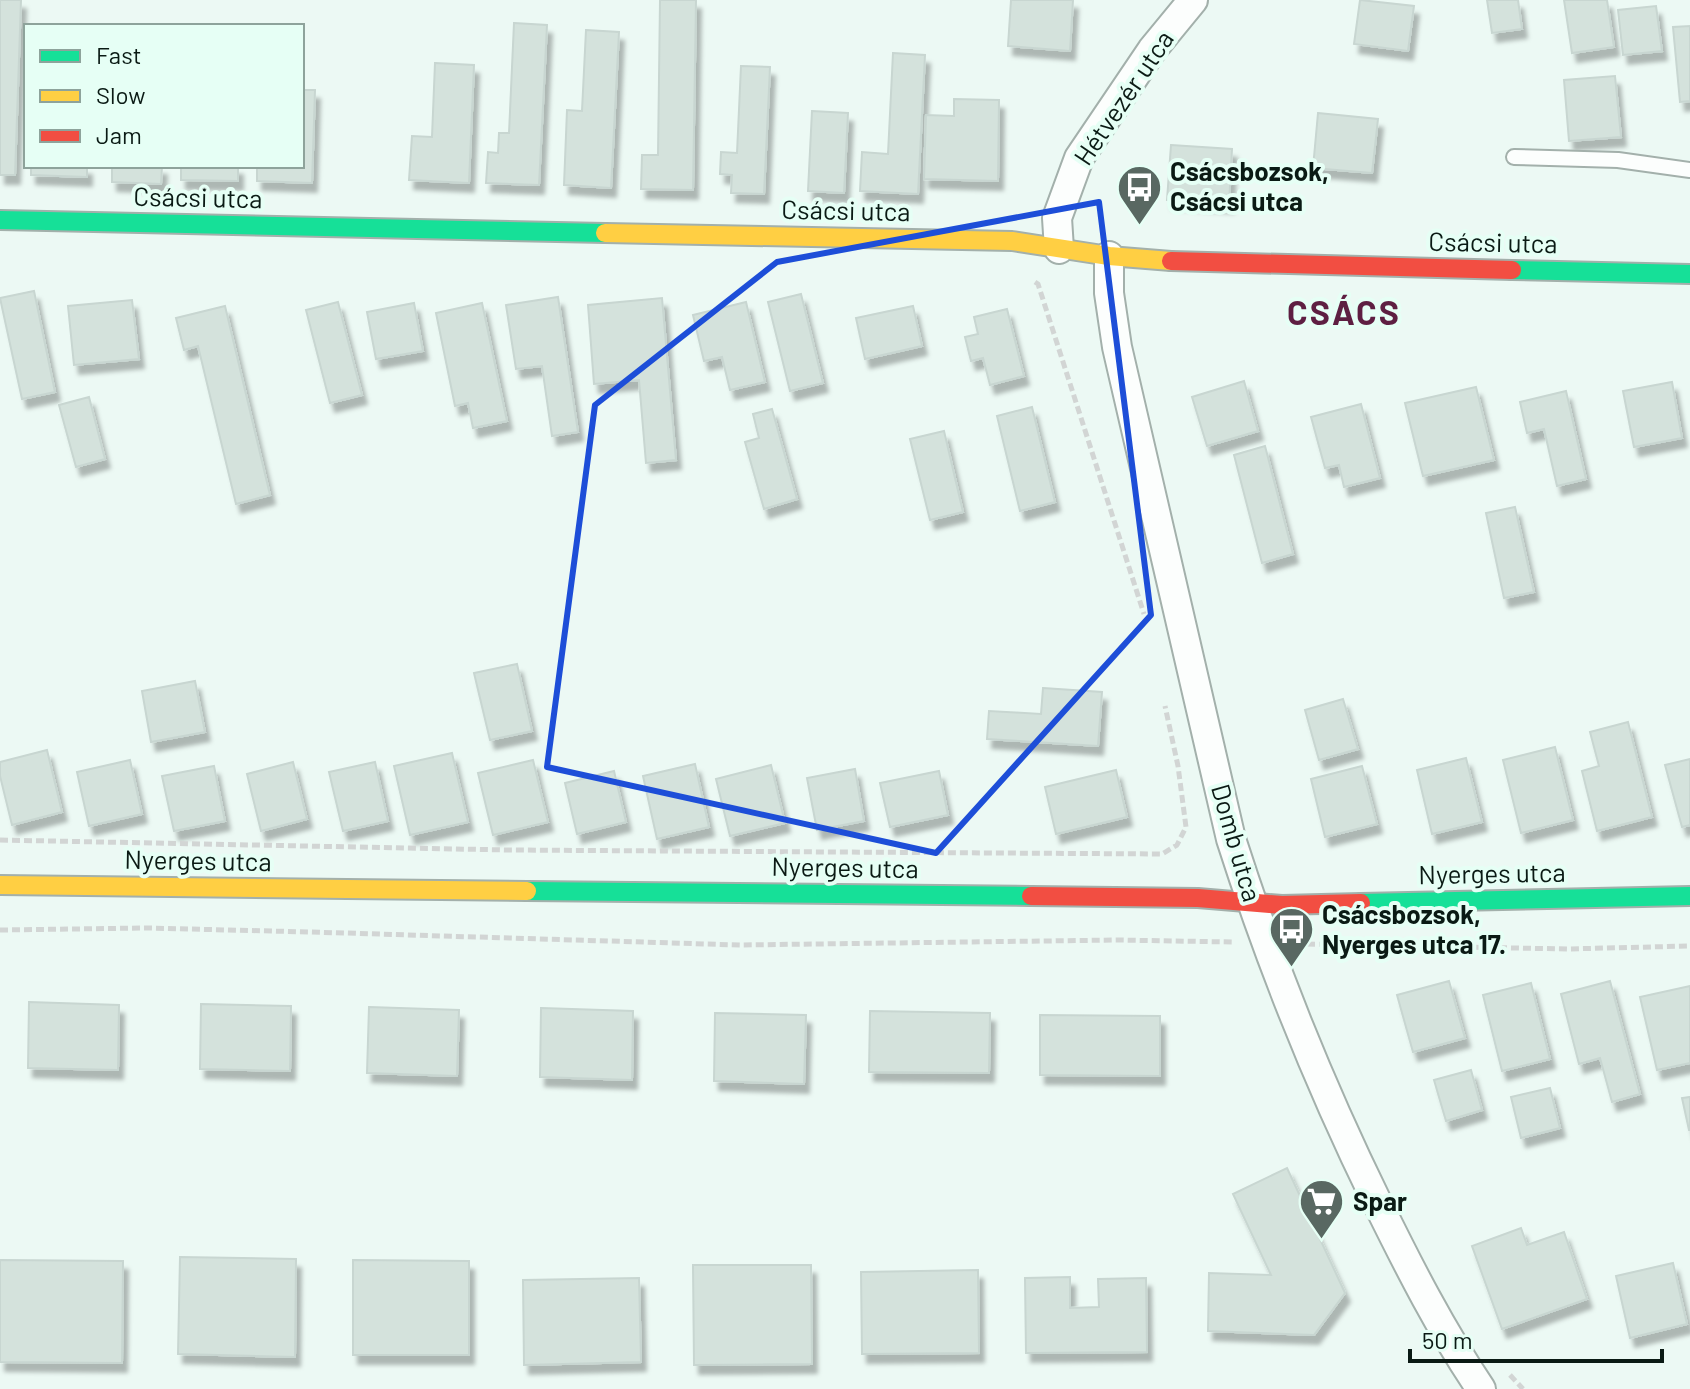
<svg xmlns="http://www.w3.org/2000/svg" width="1690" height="1389" viewBox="0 0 1690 1389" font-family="Barlow,sans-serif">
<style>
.building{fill:#d4e2dc;stroke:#c8d6d1;stroke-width:2;filter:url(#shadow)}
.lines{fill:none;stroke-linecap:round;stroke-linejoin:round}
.lane-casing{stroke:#a3b0ab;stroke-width:18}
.street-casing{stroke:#a3b0ab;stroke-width:32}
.fast-casing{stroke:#a3b0ab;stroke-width:22}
.slow-casing{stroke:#a3b0ab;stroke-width:22}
.jam-casing{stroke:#a3b0ab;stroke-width:22}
.path{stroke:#d2d5d4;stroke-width:5;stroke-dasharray:8 4;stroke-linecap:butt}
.lane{stroke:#fcfefd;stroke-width:14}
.street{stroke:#fcfefd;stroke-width:28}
.fast{stroke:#16e098;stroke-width:18}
.slow{stroke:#ffcf43;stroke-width:18}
.jam{stroke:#f24e42;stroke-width:18}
.marked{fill:none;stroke:#1d4ed8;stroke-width:6;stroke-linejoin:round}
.labels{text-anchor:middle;stroke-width:8;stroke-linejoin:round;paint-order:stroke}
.street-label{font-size:26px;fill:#0a1a14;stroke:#e6fff5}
.poi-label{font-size:26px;font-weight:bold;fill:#0a1a14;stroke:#e6fff5;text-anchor:start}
.district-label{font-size:34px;font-weight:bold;letter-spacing:2px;fill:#5e1f42;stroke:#e6fff5}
</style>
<defs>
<filter id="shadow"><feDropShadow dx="5" dy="9" stdDeviation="2" flood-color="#0004"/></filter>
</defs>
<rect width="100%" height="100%" fill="#ecf9f4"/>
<path class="building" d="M0,0h21l-6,175h-15z
M660,0h36l-3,190 -52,-1 1,-34h16z
M1011,0h62l-3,51 -62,-5z
M1360,0l54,6 -6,45 -54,-7z
M1487,0h31l4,29 -30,4z
M1564,0h43l7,47 -42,6z
M1656,6l6,45 -39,4 -5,-45z
M514,23l33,2 -8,160 -53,-2 2,-31 10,1 1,-20h10z
M1690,26v75l-10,1 -7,-75z
M586,30l33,2 -8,156 -47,-3 3,-75 15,1z
M893,53l32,2 -7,139 -58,-3 2,-39 26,2z
M435,63l39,2 -5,118 -60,-3 3,-44 20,1z
M741,66l29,1 -6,127 -33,-1 1,-18 -12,-1 1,-22 16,1z
M1615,76l6,61 -52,4 -5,-61z
M302,90h13l-3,93 -55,-2v-15h45z
M954,99l45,1 -1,81 -74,-2 2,-64 28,1z
M812,111l36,2 -4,80 -36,-2z
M1318,113l60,6 -6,54 -59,-5z
M1171,145l61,4 -3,55 -62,-4z
M31,166h56v11l-56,-2z
M112,166h50l-1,18 -49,-2z
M181,166h57v15l-57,-1z
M34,291l21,101 -33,7 -22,-101z
M801,294l22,89 -33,8 -22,-89z
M558,297l20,135 -26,4 -10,-70 -26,3 -10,-64z
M662,298l14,162 -30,3 -7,-83 -45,4 -6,-79z
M132,300l7,59 -65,6 -6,-59z
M338,302l24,93 -32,8 -24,-93z
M746,302l19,80 -35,8 -8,-33 -18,4 -11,-46z
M414,303l9,48 -47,8 -9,-47z
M482,303l25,118 -34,7 -5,-25 -13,3 -19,-93z
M225,306l45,189 -34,9 -38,-158 -14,4 -8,-32z
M913,306l9,40 -57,13 -9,-41z
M1007,309l17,67 -34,9 -7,-27 -12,3 -6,-24 13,-3 -4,-17z
M1244,381l14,50 -51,15 -15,-49z
M1672,382l10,56 -48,9 -11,-56z
M1476,387l18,73 -71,16 -18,-73z
M1566,391l20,88 -29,7 -13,-57 -17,4 -7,-31z
M89,397l16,62 -29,8 -17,-62z
M1361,404l19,74 -36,9 -5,-22 -14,3 -14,-51z
M1032,407l23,95 -35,9 -23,-95z
M772,409l25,90 -33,10 -19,-67 14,-4 -6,-24z
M944,431l19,81 -33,8 -20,-81z
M1265,446l28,108 -31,9 -28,-108z
M1515,507l19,85 -30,6 -18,-85z
M517,664l15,67 -42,9 -16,-67z
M195,681l10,51 -54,10 -9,-51z
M1043,688l59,4 -4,54 -111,-7 2,-28 52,3z
M1343,699l15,50 -39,11 -14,-50z
M1628,722l24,95 -55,14 -15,-60 17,-5 -9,-34z
M1555,747l18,73 -52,13 -18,-73z
M47,750l15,62 -50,13 -12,-49v-14z
M452,753l16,69 -58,13 -16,-69z
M1466,758l16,64 -50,12 -15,-64z
M1690,759v66l-8,2 -17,-62z
M130,760l12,54 -53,12 -12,-54z
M533,760l15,62 -55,13 -15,-62z
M293,762l14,57 -46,12 -14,-57z
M375,762l13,59 -45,10 -14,-59z
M695,764l14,63 -52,12 -14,-63z
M771,765l14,58 -55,13 -14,-57z
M214,766l11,55 -51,10 -12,-55z
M1362,766l15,58 -52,13 -14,-58z
M855,769l9,52 -47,9 -10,-52z
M1116,770l11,47 -71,17 -11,-47z
M614,771l12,51 -49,12 -12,-51z
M939,771l9,44 -58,12 -10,-44z
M1449,981l16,57 -52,14 -16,-57z
M1610,981l30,113 -28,8 -12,-44 -21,6 -18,-70z
M1531,983l19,76 -48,12 -19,-76z
M1690,986v77l-33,7 -17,-73z
M29,1002l90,3 -1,65 -90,-2z
M201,1004l90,2 -1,65 -90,-2z
M369,1007l90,3 -2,66 -90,-3z
M541,1008l92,3 -1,69 -92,-3z
M870,1011l120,2 -1,60 -120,-1z
M715,1013l91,2 -2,69 -90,-3z
M1040,1015l120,1v60l-120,-1z
M1471,1070l11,40 -36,11 -12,-41z
M1550,1088l10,40 -39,10 -10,-41z
M1690,1097v33h-1l-7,-32z
M1287,1168l58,125 -31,42 -106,-4 1,-58 62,2 -38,-81z
M1521,1228l6,17 37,-13 23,67 -85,30 -30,-83z
M180,1257l116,2 -1,98 -117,-3z
M0,1260l123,1 -1,102 -122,-1z
M353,1260l116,1v94h-116z
M1673,1263l14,61 -57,14 -14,-62z
M693,1265h118l1,99 -118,1z
M978,1270l1,83 -117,1 -1,-82z
M1070,1277v31l29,-1 -1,-28 48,-1 1,74 -121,1 -1,-75z
M639,1278l2,84 -117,3 -1,-85z"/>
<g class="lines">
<defs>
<path id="lane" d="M1514,157l104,3 72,10"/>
<path id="street" d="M1059,249l-2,-31 22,-60 73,-108 41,-50
M1109,256v37l8,54 114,492c40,125 89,247 147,365 31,63 63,126 103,185"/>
<path id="fast" d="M0,220l605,13
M1512,270l178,4
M527,891l504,5
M1361,903l329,-7"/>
<path id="slow" d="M605,233l407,8 97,15 62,5
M0,885l527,6"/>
<path id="jam" d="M1171,261l341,9
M1031,896l167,2 84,7 79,-2"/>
</defs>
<use href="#lane" class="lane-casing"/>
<use href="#street" class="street-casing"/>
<use href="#fast" class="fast-casing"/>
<use href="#slow" class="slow-casing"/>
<use href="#jam" class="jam-casing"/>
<path class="path" d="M1035,282l3,2 106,330
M0,840l508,10 654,4 15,-9 9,-18 -8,-61 -13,-60
M0,930l147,-2 164,4 429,13 378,-5 115,2
M1307,944l260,5 123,-3
M1510,1375l13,14"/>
<use href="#lane" class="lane"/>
<use href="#street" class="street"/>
<use href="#fast" class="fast"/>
<use href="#slow" class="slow"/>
<use href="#jam" class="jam"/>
</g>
<path class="marked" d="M1099,202l52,413 -215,238 -389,-86 48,-362 182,-143z"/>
<defs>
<symbol id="bus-pin" viewBox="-11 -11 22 30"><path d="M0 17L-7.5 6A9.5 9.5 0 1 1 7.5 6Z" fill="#596862" stroke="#e6fff5"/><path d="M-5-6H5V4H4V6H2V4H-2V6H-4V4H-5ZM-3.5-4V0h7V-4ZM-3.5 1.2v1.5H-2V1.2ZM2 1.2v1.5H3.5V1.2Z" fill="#fff"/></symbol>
<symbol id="supermarket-pin" viewBox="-11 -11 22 30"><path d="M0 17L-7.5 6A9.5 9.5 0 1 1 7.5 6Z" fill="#596862" stroke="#e6fff5"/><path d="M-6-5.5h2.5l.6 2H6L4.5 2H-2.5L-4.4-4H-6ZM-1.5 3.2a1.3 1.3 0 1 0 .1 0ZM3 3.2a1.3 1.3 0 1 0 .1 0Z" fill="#fff"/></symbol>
</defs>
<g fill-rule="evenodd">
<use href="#bus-pin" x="1114" y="162" width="51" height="69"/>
<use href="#bus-pin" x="1266" y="904" width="51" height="69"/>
<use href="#supermarket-pin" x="1296" y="1176" width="51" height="69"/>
</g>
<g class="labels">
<g class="street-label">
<text transform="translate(1124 98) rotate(-56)" y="9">Hétvezér utca</text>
<text transform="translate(198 198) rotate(1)" y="9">Csácsi utca</text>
<text transform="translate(846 211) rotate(1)" y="9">Csácsi utca</text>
<text transform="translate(1493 243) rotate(1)" y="9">Csácsi utca</text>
<text transform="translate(1236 843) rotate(74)" y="9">Domb utca</text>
<text transform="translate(198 861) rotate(1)" y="9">Nyerges utca</text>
<text transform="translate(845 868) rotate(1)" y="9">Nyerges utca</text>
<text transform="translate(1492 874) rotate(-1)" y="9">Nyerges utca</text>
</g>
<g class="poi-label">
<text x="1170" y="181">Csácsbozsok,<tspan x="1170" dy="30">Csácsi utca</tspan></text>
<text x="1322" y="924">Csácsbozsok,<tspan x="1322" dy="30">Nyerges utca 17.</tspan></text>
<text x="1353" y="1211">Spar</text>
</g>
<g class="district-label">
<text x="1344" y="325">CSÁCS</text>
</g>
</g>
<rect x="24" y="24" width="280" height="144" fill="#e6fff5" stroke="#8ea39b" stroke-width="2"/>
<rect x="40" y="50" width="40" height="12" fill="#16e098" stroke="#8ea39b" stroke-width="2"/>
<text x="96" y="64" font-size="24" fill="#0a1a14">Fast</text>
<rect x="40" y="90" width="40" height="12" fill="#ffcf43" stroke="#8ea39b" stroke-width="2"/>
<text x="96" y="104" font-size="24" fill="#0a1a14">Slow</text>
<rect x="40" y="130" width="40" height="12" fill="#f24e42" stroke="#8ea39b" stroke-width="2"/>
<text x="96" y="144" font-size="24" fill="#0a1a14">Jam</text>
<path d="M1410 1349v12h252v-12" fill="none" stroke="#0a1a14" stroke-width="4"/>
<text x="1422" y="1349" font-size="24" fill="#0a1a14" stroke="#e6fff5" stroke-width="6" paint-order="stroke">50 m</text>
</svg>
